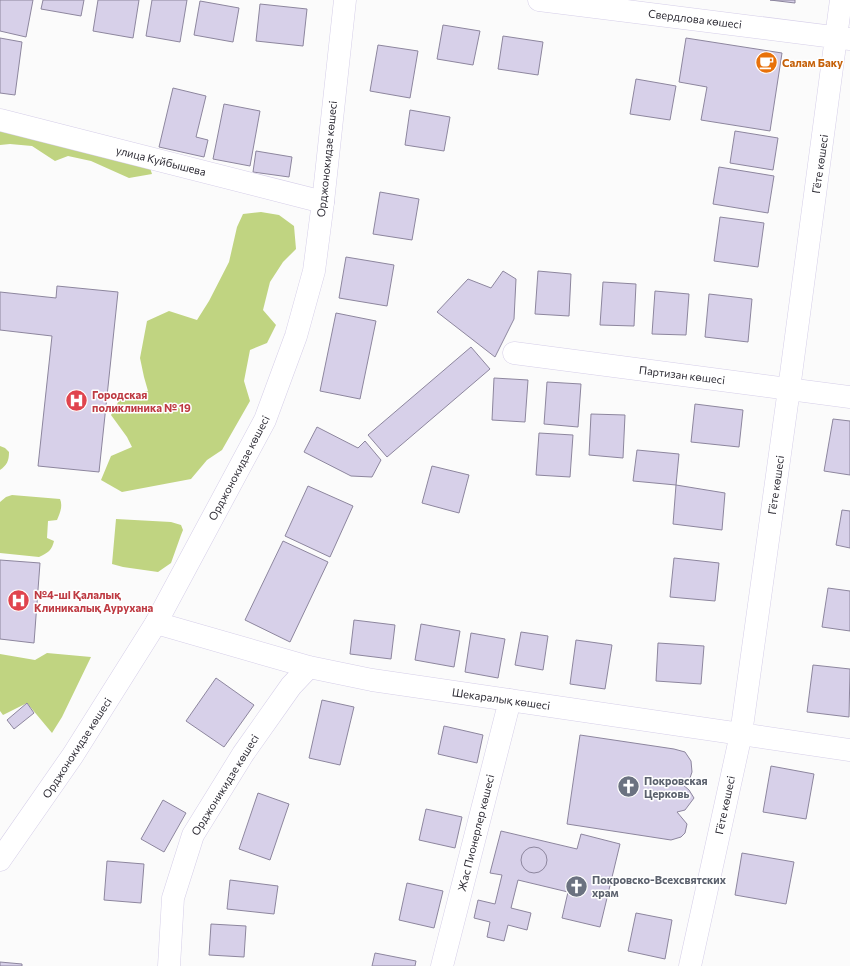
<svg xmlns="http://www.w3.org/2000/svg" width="850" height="966" viewBox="0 0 850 966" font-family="Commissioner,sans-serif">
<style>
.green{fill:#c0d481}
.building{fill:#d7d0e9;stroke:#8d869e}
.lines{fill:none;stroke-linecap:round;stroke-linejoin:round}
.minor-casing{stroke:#d5cee8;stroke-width:23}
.major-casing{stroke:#d5cee8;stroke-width:23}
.minor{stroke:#fff;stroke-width:22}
.major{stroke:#fff;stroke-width:22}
.labels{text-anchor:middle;stroke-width:3;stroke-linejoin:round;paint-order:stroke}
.street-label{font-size:11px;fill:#2f2d36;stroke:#fff}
.food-label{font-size:11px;font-weight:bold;fill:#c56008;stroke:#fff;text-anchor:start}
.health-label{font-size:11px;font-weight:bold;fill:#be3a42;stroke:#fff;text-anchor:start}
.worship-label{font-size:11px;font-weight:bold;fill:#5b616d;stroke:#fff;text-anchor:start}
</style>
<rect width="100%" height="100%" fill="#fbfbfb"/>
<path class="green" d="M0,124l147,35 5,15 -23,4 -38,-17 -23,-5 -13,5 -23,-15 -22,-2 -10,1z
M261,212l18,3 15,11 2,23 -13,13 -13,20 -7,28 13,15 -9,18 -17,7 -6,31 6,20 -28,49 -15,10 -16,19 -69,13 -21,-12 10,-24 21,-9 -5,-10 -16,-22 10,-18 27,-6 -4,-14 -4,-19 7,-37 22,-10 28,9 12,-19 20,-39 8,-35 6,-13z
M0,446l5,2 4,4c0,9 -2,13 -9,18z
M12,495l48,4c3,7 0,14 -3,21l-9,1 -1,17 7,3c-2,9 -6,12 -15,16l-39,-4v-51l6,-5z
M116,519l55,3 10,3 2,5 -2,5 -10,28 -13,9 -35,-5 -11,-3z
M47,653l44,4 -29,60 -10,16 -25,-30 -24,12 -3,-4v-57l35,6z"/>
<path class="building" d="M0,0h33l-7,37 -26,-6z
M43,0h41l-3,16 -40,-7z
M98,0h41l-6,38 -40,-7z
M152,0h35l-7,42 -34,-6z
M770,0h25v3z
M200,1l39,7 -6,34 -39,-7z
M260,4l47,5 -4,37 -47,-5z
M443,25l37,6 -7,34 -36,-6z
M503,36l40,6 -5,33 -40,-6z
M0,38l22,4 -7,53 -15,-2z
M686,38l96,15 -12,78 -69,-11 6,-33 -28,-5z
M378,45l40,6 -8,47 -40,-7z
M636,79l40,7 -6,34 -40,-6z
M173,88l33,8 -10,41 12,3 -4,17 -45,-10z
M224,104l36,7 -10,55 -37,-7z
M410,110l40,7 -6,34 -39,-6z
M735,131l43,7 -5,32 -43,-7z
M256,151l36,6 -3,20 -36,-5z
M719,167l55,9 -6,37 -55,-9z
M380,192l39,7 -7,41 -39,-6z
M720,217l44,6 -6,44 -44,-6z
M346,257l48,8 -7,41 -48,-8z
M503,271l13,8 -2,40 -19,38 -58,-45 31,-33 23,9z
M538,271l33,3 -2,42 -34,-2z
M603,282l33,2 -2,42 -34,-1z
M57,286l61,6 -19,180 -61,-6 14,-130 -52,-6v-38l56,6z
M655,291l34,3 -3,41 -34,-1z
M709,294l43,5 -4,43 -43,-5z
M336,313l40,8 -16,78 -40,-8z
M471,347l19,22 -103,88 -19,-22z
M494,378l34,2 -3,42 -33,-2z
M547,382l34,2 -3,43 -34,-3z
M695,404l48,6 -4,37 -48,-5z
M591,414l34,1 -2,43 -34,-3z
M833,419l17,2v54l-26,-4z
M317,427l41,21 7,-7 16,19 -9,17 -21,-1 -47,-24z
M539,433l34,2 -3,42 -34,-2z
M637,450l42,4 -3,31 -43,-4z
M432,466l37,9 -10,38 -37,-10z
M676,485l49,8 -3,37 -49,-6z
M308,486l45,20 -23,51 -45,-21z
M842,510l8,1v37l-14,-3z
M283,541l45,21 -38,80 -45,-22z
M674,558l45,5 -4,38 -45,-4z
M0,560l40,3 -6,80 -34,-4z
M828,588l22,3v40l-28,-4z
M354,620l41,5 -4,34 -41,-5z
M421,624l39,7 -6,36 -39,-7z
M521,632l27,4 -5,34 -28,-5z
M471,633l34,6 -7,39 -33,-6z
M576,640l36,5 -7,44 -35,-5z
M658,643l46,3 -3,38 -45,-3z
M813,665l37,4 -1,48 -42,-5z
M216,678l38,27 -30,42 -38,-26z
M322,700l32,7 -14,58 -31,-7z
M27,703l7,10 -20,16 -7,-9z
M444,726l39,9 -6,28 -39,-9z
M580,735l94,14 11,3 6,9 1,11 -3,9 -7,3 7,6 5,8 -9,12 -8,2 10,12 -2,9 -4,4 -10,3 -104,-16z
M771,766l43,8 -8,45 -43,-7z
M258,793l31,11 -19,56 -31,-11z
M163,800l23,13 -22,39 -23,-13z
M426,809l36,8 -7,31 -36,-8z
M501,831l76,18 4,-15 39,10 -20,83 -38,-9 6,-26 -50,-12 -7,28 20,5 -4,17 -19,-5 -4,16 -17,-4 3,-15 -16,-4 4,-18 17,4 7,-29 -12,-2z
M521 860a13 13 0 1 1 26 0a13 13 0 1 1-26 0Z
M742,853l52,9 -8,42 -51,-9z
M107,861l37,3 -3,39 -37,-3z
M230,880l48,6 -4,28 -47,-5z
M407,883l36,8 -9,37 -35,-8z
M636,913l36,7 -7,39 -37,-8z
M211,924l35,2 -2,31 -35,-2z
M375,953l41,8 -1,5h-43z
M0,962l22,2v2h-22z"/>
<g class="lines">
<defs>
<path id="minor" d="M539,0l311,39
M0,120l323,82
M514,353l336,44
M156,623l153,44 63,13 478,70
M169,966l4,-68 20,-63 50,-81 48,-68 18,-19
M442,966l68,-266
M690,966l51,-232 48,-345 52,-389"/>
<path id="major" d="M0,860l73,-105 83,-132 109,-203 31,-84 18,-65 9,-69 22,-202"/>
</defs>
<use href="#minor" class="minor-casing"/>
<use href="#major" class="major-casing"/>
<use href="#minor" class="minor"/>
<use href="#major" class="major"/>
</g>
<defs>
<symbol id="cafe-disc" viewBox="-11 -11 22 22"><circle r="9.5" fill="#e8710a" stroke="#fff"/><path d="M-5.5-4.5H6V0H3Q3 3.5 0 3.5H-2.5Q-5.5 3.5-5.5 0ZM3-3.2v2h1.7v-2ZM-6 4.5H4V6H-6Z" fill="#fff"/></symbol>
<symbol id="hospital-disc" viewBox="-11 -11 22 22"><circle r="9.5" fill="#e0444e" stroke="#fff"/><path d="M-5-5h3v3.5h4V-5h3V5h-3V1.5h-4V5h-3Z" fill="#fff"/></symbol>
<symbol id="church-disc" viewBox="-11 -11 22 22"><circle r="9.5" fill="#6b7280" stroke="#fff"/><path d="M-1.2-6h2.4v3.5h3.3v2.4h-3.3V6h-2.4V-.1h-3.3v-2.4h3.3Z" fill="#fff"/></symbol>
</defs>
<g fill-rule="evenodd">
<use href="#cafe-disc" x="754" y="50" width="25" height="25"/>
<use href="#hospital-disc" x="64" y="388" width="25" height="25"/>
<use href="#hospital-disc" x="6" y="588" width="25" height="25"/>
<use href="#church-disc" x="616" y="774" width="25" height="25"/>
<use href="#church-disc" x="564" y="874" width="25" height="25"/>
</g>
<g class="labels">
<g class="street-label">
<text transform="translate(695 19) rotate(7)" y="4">Свердлова көшесі</text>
<text transform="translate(327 159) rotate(-84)" y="4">Орджонокидзе көшесі</text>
<text transform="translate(161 161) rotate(14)" y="4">улица Куйбышева</text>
<text transform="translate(820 164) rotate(-82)" y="4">Гёте көшесі</text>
<text transform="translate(682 375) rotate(7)" y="4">Партизан көшесі</text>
<text transform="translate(239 468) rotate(-62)" y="4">Орджонокидзе көшесі</text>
<text transform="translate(776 485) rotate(-82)" y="4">Гёте көшесі</text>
<text transform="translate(501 699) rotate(8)" y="4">Шекаралық көшесі</text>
<text transform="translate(77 748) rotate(-57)" y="4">Орджонокидзе көшесі</text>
<text transform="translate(225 785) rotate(-58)" y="4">Орджоникидзе көшесі</text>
<text transform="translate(725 805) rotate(-78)" y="4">Гёте көшесі</text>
<text transform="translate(476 833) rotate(-76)" y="4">Жас Пионерлер көшесі</text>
</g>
<g class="food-label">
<text x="782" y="67">Салам Баку</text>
</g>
<g class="health-label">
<text x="92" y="399">Городская<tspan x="92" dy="13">поликлиника № 19</tspan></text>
<text x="34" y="599">№4-ші Қалалық<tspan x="34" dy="13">Клиникалық Аурухана</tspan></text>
</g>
<g class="worship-label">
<text x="644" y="785">Покровская<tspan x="644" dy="13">Церковь</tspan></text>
<text x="592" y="884">Покровско-Всехсвятских<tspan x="592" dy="13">храм</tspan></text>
</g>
</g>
</svg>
